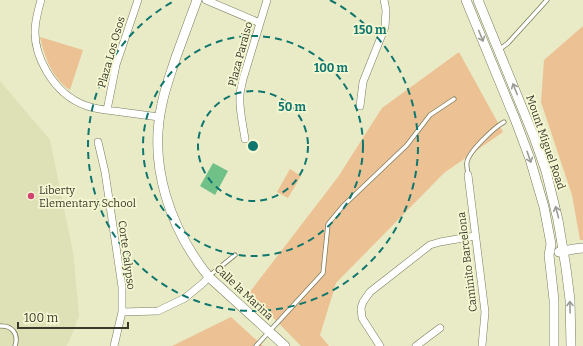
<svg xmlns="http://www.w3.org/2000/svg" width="583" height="346" viewBox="0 0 583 346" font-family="Bitter,serif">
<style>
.built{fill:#dee0b6}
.green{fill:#ecc193}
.water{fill:#6fc187}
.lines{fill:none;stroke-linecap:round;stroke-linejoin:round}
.service-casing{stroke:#7a7c5c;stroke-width:5}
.minor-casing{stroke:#7a7c5c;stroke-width:8}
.tertiary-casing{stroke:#7a7c5c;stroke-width:10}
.service{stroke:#fff;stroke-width:3.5}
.minor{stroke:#fff;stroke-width:7}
.tertiary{stroke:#fff;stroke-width:9}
.oneway{stroke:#9c9c96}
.ring{fill:none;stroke:#0f766e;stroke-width:2;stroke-dasharray:7 5}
.poi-dot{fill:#d24572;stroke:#f6f8d4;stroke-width:1.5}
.labels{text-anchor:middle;stroke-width:3.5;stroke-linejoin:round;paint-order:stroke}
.street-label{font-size:11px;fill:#393a2c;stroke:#f6f8d4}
.poi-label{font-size:11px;fill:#393a2c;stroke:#f6f8d4;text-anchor:start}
.centre{fill:#0f766e;stroke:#f6f8d4;stroke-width:2}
.ring-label{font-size:12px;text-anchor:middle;font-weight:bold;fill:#0f766e;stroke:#f6f8d4;stroke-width:3.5;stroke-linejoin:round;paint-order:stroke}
</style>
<rect width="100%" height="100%" fill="#e9ebc7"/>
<path class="built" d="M0,81l50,59 23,112 6,64 -10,26 -3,4h-66z"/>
<path class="green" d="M583,26v214h-3l-8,-45 -31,-93 3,-42z
M40,37l43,13 -13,40c-18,-12 -25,-32 -30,-53z
M459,52l44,80 -59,41 -108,110 -16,52 9,11h-28l-52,-53 89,-116 44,-69z
M290,169l11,7 -13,22 -11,-6z
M231,317l32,29h-91z"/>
<path class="water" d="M213,163l15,8 -13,24 -15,-9z"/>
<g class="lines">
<defs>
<path id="service" d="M499,50l9,-7 39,-43
M468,175c0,-4 -2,-9 -1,-13 2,-11 28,-35 37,-40
M209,276l26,-21
M0,326c12,-1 19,8 15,20
M256,346l67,-73 5,-49 15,-18 64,-61 23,-30 24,-16"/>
<path id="minor" d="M41,0c-2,7 -4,14 -5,21 -6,33 18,74 51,85 8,3 18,4 27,5 15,2 30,4 45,6
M206,0l54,23
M360,106l3,-24 22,-55 1,-17 -2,-10
M107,110l9,-45 22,-65
M245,139c-2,-14 -6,-29 -5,-43 0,-6 2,-11 3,-17l24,-79
M98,142l7,30 17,115v25l-8,34
M468,175l17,137 -3,34
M122,312l36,-1 27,-13 17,-14 7,-7
M380,346l-18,-28 -1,-10 2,-6 7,-10 60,-47 10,-3 35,-6
M416,346l24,-18"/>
<path id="tertiary" d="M197,0c-7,19 -14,38 -21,57 -5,16 -11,31 -14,47 -14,61 8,125 47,173l76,69
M466,0l49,119 15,40 14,48 7,37 -2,11 5,45v46
M478,0l56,137 12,34 12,49 8,48 4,32 1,46
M559,252l15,-3 9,-1"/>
</defs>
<use href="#service" class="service-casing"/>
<use href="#minor" class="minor-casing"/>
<use href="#tertiary" class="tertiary-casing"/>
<use href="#service" class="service"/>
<use href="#minor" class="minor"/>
<use href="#tertiary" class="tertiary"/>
</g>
<defs><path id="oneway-shaft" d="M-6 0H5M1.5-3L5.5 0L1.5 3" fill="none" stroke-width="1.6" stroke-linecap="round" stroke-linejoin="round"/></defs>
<g class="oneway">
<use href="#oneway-shaft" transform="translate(481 36) rotate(68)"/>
<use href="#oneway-shaft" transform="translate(515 89) rotate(-112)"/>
<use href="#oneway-shaft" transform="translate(529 157) rotate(71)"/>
<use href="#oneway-shaft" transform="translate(557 212) rotate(-105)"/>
<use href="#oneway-shaft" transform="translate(570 307) rotate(-91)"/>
</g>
<g class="ring">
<circle cx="253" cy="146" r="55"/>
<circle cx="253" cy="146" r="110"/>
<path d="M330 0A165 165 0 1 1 176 0"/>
</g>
<circle class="poi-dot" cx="31" cy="196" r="4"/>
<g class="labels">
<g class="street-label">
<text transform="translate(111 52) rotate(-74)" y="4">Plaza Los Osos</text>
<text transform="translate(240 54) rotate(-75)" y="4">Plaza Paraiso</text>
<text transform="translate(546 142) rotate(71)" y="4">Mount Miguel Road</text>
<text transform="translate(127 255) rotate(82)" y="4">Corte Calypso</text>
<text transform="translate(467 262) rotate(-97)" y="4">Caminito Barcelona</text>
<text transform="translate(244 292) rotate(43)" y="4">Calle la Marina</text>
</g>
<g class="poi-label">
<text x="39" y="194">Liberty<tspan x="39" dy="13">Elementary School</tspan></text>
</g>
</g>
<circle cx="253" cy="146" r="6" class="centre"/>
<g class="ring-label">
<text x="370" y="34">150 m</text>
<text x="331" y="72">100 m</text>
<text x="292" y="111">50 m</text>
</g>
<path d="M18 322v6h110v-6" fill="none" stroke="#393a2c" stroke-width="2"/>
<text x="24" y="322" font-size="12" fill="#393a2c" stroke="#f6f8d4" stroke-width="3" paint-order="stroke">100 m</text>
</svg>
